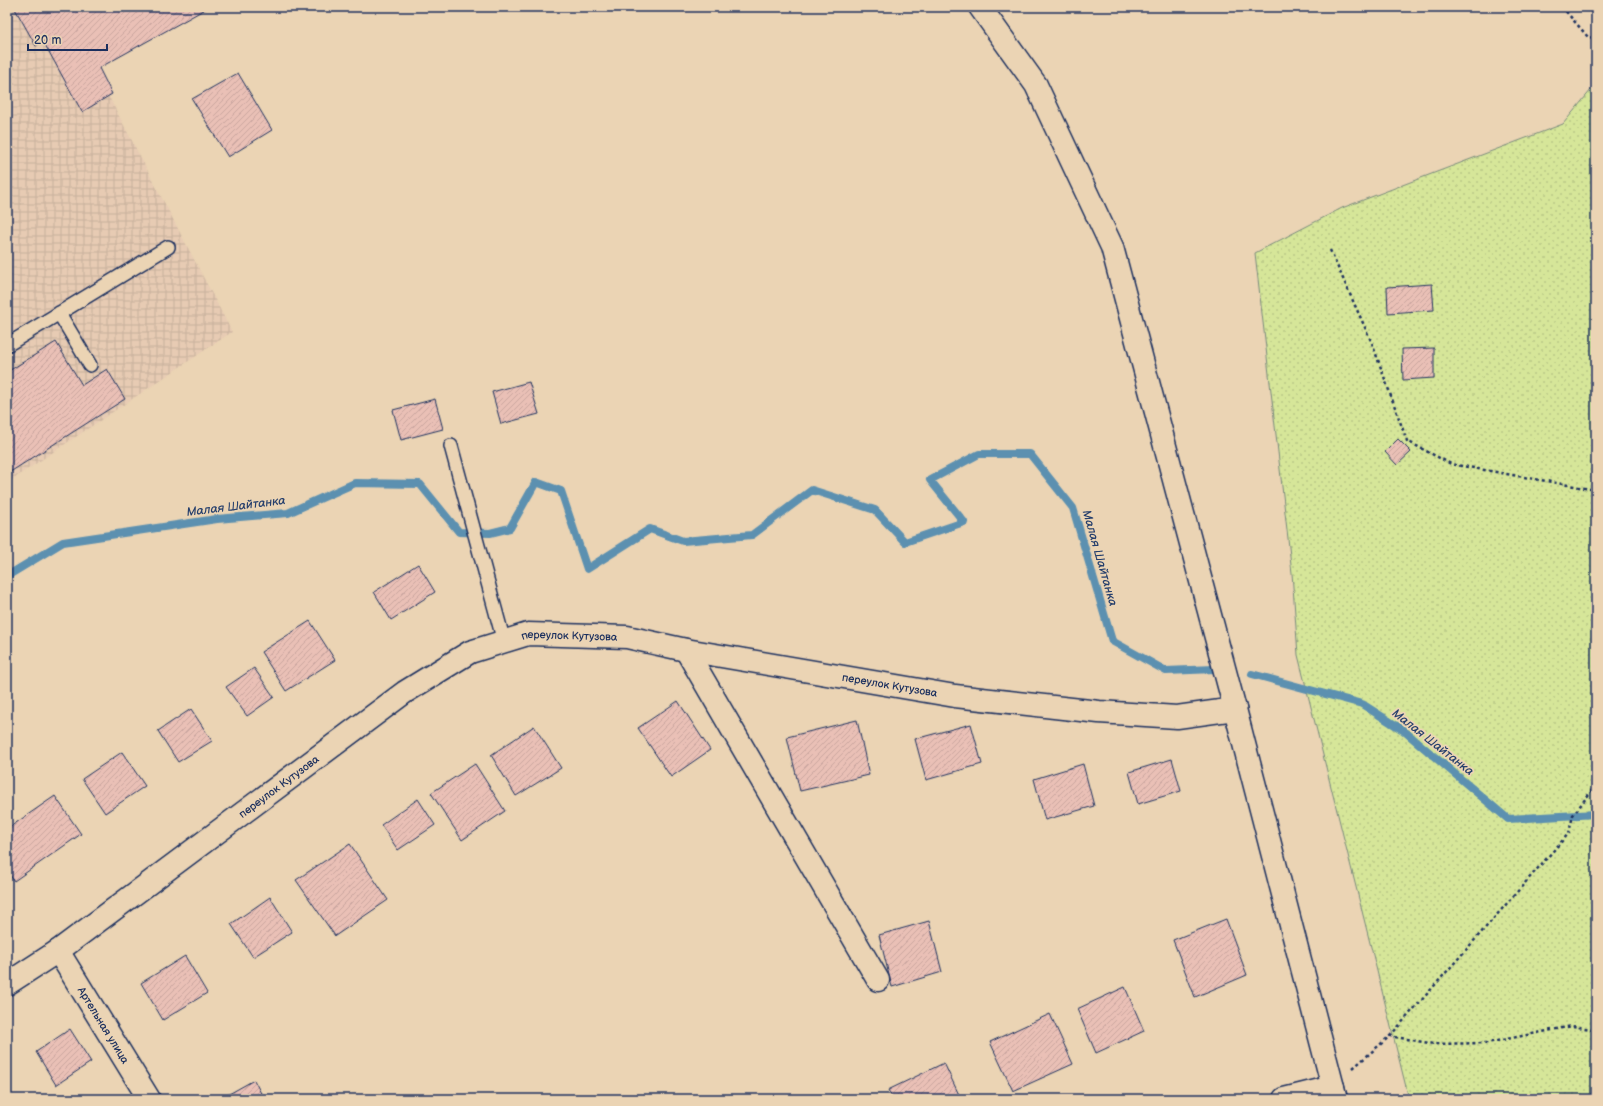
<svg xmlns="http://www.w3.org/2000/svg" width="1603" height="1106" viewBox="0 0 1603 1106" font-family="'Balsamiq Sans',sans-serif">
<style>
.industrial{fill:url(#industrial-grid)}
.grass{fill:url(#grass-dots);stroke:#788a7c}
.lines{fill:none;stroke-linecap:round;stroke-linejoin:round}
.stream{stroke:#5b90b0;stroke-width:8}
.building{fill:url(#building-hatch);stroke:#1b2f5e}
.service-casing{stroke:#1b2f5e;stroke-width:16}
.minor-casing{stroke:#1b2f5e;stroke-width:25}
.tertiary-casing{stroke:#1b2f5e;stroke-width:25}
.path{stroke:#1b2f5e;stroke-width:2.5;stroke-dasharray:3 3;stroke-linecap:butt}
.service{stroke:#ebd4b4;stroke-width:13}
.minor{stroke:#ebd4b4;stroke-width:22}
.tertiary{stroke:#ebd4b4;stroke-width:22}
.labels{text-anchor:middle;stroke-width:3.5;stroke-linejoin:round;paint-order:stroke}
.street-label{font-size:11px;fill:#1b2f5e;stroke:#ebd4b4}
.water-label{font-size:12px;font-style:italic;fill:#263f6c;stroke:#ebd4b4}
</style>
<defs>
<pattern id="industrial-grid" width="8" height="8" patternUnits="userSpaceOnUse"><rect width="8" height="8" fill="#e7cbb3"/><path d="M0 4h8M4 0v8" fill="none" stroke="#c6af9c"/></pattern>
<pattern id="grass-dots" width="8" height="8" patternUnits="userSpaceOnUse"><rect width="8" height="8" fill="#d6e699"/><path d="M2 2h.1M6 6h.1" fill="none" stroke="#b7c686" stroke-width="1.8" stroke-linecap="round"/></pattern>
<pattern id="building-hatch" width="6" height="6" patternUnits="userSpaceOnUse"><rect width="6" height="6" fill="#eac0b6"/><path d="M-1 1l2-2M0 6l6-6M5 7l2-2" fill="none" stroke="#c8a59f"/></pattern>
</defs>
<rect width="100%" height="100%" fill="#ebd4b4"/>
<filter id="ink" filterUnits="userSpaceOnUse"><feTurbulence type="fractalNoise" baseFrequency=".025" numOctaves="2"/><feDisplacementMap in="SourceGraphic" scale="8" xChannelSelector="R" yChannelSelector="G"/><feConvolveMatrix kernelMatrix="1 2 1 2 8 2 1 2 1" color-interpolation-filters="sRGB"/></filter>
<g filter="url(#ink)">
<path class="industrial" d="M7,7h55l170,325 -225,151z"/>
<path class="grass" d="M1596,84v1015h-187l-111,-444 -6,-82 -37,-320 87,-45 221,-84z"/>
<g class="lines">
<path class="stream" d="M7,576l56,-34 154,-23 71,-6 67,-30 65,1 39,48 31,1 20,-5 26,-46 25,9 26,78 63,-40 33,12 69,-6 60,-45 63,20 30,32 59,-20 -34,-42 49,-26h51l43,54 39,133 54,30 49,-2
M1252,674l110,30 41,26 105,89 88,-5"/>
</g>
<path class="building" d="M14,7h195l-110,61 13,26 -30,18 -39,-71 -7,5z
M238,73l34,57 -44,27 -36,-58z
M1432,284l2,26 -46,3 -1,-26z
M56,342l26,43 25,-16 18,30 -118,75v-102z
M1434,348v30l-31,2 -1,-31z
M529,382l10,32 -38,10 -9,-32z
M435,399l8,30 -42,11 -8,-30z
M1398,439l13,13 -14,13 -12,-13z
M418,564l17,28 -44,28 -17,-28z
M310,621l25,39 -49,31 -25,-39z
M254,668l20,29 -27,19 -21,-29z
M678,701l32,49 -39,27 -33,-49z
M191,709l21,32 -34,21 -20,-31z
M857,720l12,55 -69,16 -13,-54z
M971,724l11,40 -56,16 -11,-41z
M534,726l27,42 -45,28 -25,-41z
M122,752l23,34 -40,27 -23,-34z
M1172,759l9,32 -43,13 -9,-32z
M475,764l30,47 -43,29 -31,-47z
M1083,764l11,42 -49,14 -11,-41z
M55,796l26,38 -67,47 -7,-10v-42z
M418,799l17,26 -37,25 -17,-25z
M350,844l38,56 -53,36 -39,-56z
M270,897l22,35 -39,25 -22,-33z
M1226,919l21,56 -52,22 -22,-57z
M929,921l13,51 -50,15 -13,-52z
M185,956l22,37 -44,27 -22,-37z
M1125,987l19,44 -48,22 -19,-44z
M1050,1014l23,50 -60,27 -23,-49z
M70,1029l21,33 -35,23 -20,-33z
M944,1063l17,36h-68l-5,-9z
M254,1080l10,19h-44z"/>
<g class="lines">
<defs>
<path id="service" d="M59,313l31,52
M7,345l161,-98
M451,446l53,196"/>
<g id="minor">
<path d="M686,650l192,330"/>
<path id="s1" d="M58,951l91,148"/>
<path id="s2" d="M7,984l51,-33 347,-259 65,-40 58,-18 99,3 59,13 269,46 144,16 78,5 58,-8"/>
<path d="M1284,1099l49,-12"/>
</g>
<path id="tertiary" d="M980,7l56,78 76,162 123,462 101,390"/>
</defs>
<use href="#service" class="service-casing"/>
<use href="#minor" class="minor-casing"/>
<use href="#tertiary" class="tertiary-casing"/>
<path class="path" d="M1562,7l26,30 8,1
M1330,250l42,93 35,98 44,23 145,26
M1390,1036l179,-203 4,-18 23,-30
M1353,1068l37,-32 44,8 53,-1 85,-17 24,4"/>
<use href="#service" class="service"/>
<use href="#minor" class="minor"/>
<use href="#tertiary" class="tertiary"/>
</g>
</g>
<g class="labels">
<g class="street-label">
<text dy="4" stroke="none"><textPath href="#s2" startOffset="672">переулок Кутузова</textPath></text>
<text dy="4" stroke="none"><textPath href="#s2" startOffset="997">переулок Кутузова</textPath></text>
<text dy="4" stroke="none"><textPath href="#s2" startOffset="336">переулок Кутузова</textPath></text>
<text dy="4" stroke="none"><textPath href="#s1" startOffset="87">Артельная улица</textPath></text>
</g>
<g class="water-label">
<text transform="translate(236 506) rotate(-7)" y="4">Малая Шайтанка</text>
<text transform="translate(1100 558) rotate(74)" y="4">Малая Шайтанка</text>
<text transform="translate(1433 742) rotate(38)" y="4">Малая Шайтанка</text>
</g>
</g>
<rect width="1603" height="1106" fill="none" stroke="#ebd4b4" stroke-width="24"/>
<rect x="12" y="12" width="1579" height="1082" fill="none" stroke="#1b2f5e" stroke-width="1.5" filter="url(#ink)"/>
<path d="M28 44v6h79v-6" fill="none" stroke="#1b2f5e" stroke-width="2"/>
<text x="34" y="44" font-size="12" fill="#1b2f5e" stroke="#ebd4b4" stroke-width="3" paint-order="stroke">20 m</text>
</svg>
